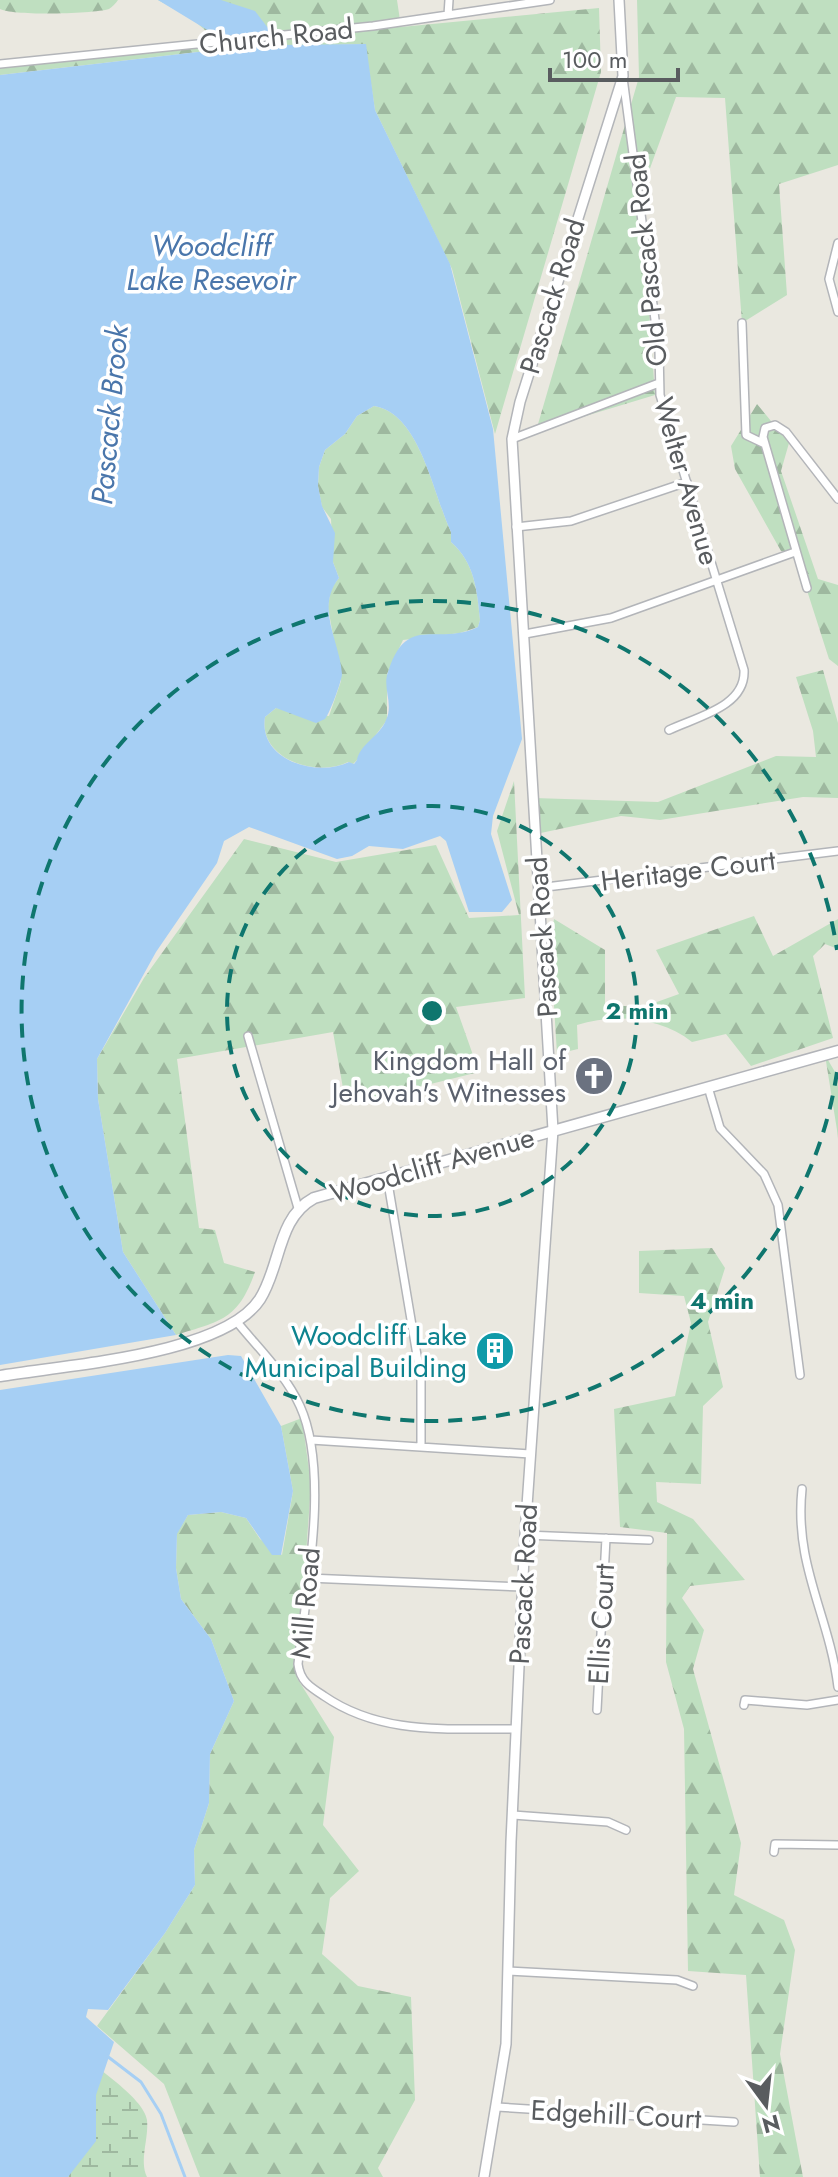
<svg xmlns="http://www.w3.org/2000/svg" width="838" height="2177" viewBox="0 0 838 2177" font-family="Jost,sans-serif">
<style>
.forest{fill:url(#forest-firs)}
.wetland{fill:url(#wetland-marsh)}
.water{fill:#a6cff4;fill-rule:evenodd}
.lines{fill:none;stroke-linecap:round;stroke-linejoin:round}
.stream{stroke:#a6cff4;stroke-width:3}
.minor-casing{stroke:#b3b5b9;stroke-width:10}
.tertiary-casing{stroke:#b3b5b9;stroke-width:12}
.secondary-casing{stroke:#b2b4b9;stroke-width:13}
.minor{stroke:#fff;stroke-width:7}
.tertiary{stroke:#fff;stroke-width:9}
.secondary{stroke:#fff;stroke-width:10}
.ring{fill:none;stroke:#0f766e;stroke-width:4;stroke-dasharray:14 10}
.labels{text-anchor:middle;stroke-width:7;stroke-linejoin:round;paint-order:stroke}
.street-label{font-size:28px;fill:#595c5f;stroke:#fff}
.worship-label{font-size:28px;fill:#5b616d;stroke:#fff;text-anchor:end}
.culture-label{font-size:28px;fill:#0d838f;stroke:#fff;text-anchor:end}
.water-label{font-size:30px;font-style:italic;fill:#4a76ab;stroke:#fff}
.centre{fill:#0f766e;stroke:#fff;stroke-width:4}
.ring-label{font-size:24px;text-anchor:middle;font-weight:bold;fill:#0f766e;stroke:#fff;stroke-width:7;stroke-linejoin:round;paint-order:stroke}
</style>
<defs>
<pattern id="forest-firs" width="22" height="20" patternUnits="userSpaceOnUse" patternTransform="scale(2)"><rect width="22" height="20" fill="#bfdfc0"/><path d="M5 1l3.5 6h-7zM16 11l3.5 6h-7z" fill="#9eb89f"/></pattern>
<pattern id="wetland-marsh" width="20" height="14" patternUnits="userSpaceOnUse" patternTransform="scale(2)"><rect width="20" height="14" fill="#bfdfc0"/><path d="M1 5h8M5 5V1M11 12h8M15 12V8" fill="none" stroke="#9eb89f"/></pattern>
</defs>
<rect width="100%" height="100%" fill="#eae8e0"/>
<path class="forest" d="M0,0h118c-2,3 -6,7 -9,9 -15,5 -97,7 -109,0z
M158,0h239l4,27 198,-19 2,64 -106,362 -43,-165 -77,-159 -10,-66 -133,4 -232,27v-11l214,-26 -24,-21z
M637,0h201v165l-59,19 8,111 -45,28 -17,-225 -49,-1 -35,96 14,202 -119,36 103,-354z
M757,404l32,39 -8,28 37,108 20,6v81l-9,-7 -34,-106 -14,-2 -46,-82 -4,-23z
M374,406c46,7 59,88 77,126v10c24,21 26,49 29,78l-2,7 -18,6 -57,7 -16,34v46l-30,40 -4,4 -5,-2c-31,16 -90,-3 -83,-45l11,-9 53,8 12,-35 -13,-74 3,-19 8,-10 -6,-16 -2,-43 -9,-12 -4,-21 1,-19 6,-17 20,-16 12,-18z
M823,670l15,53v75l-35,-1 -143,23 -39,-4 -85,18 -2,-36 124,4 118,-46 40,1 -3,-26 -17,-54z
M514,781l11,217 -69,9 23,65 -133,33 -13,-73 -156,27 22,169 16,2 9,33 31,9c-17,48 -34,49 -79,63l-53,-83 -25,-153 -1,-40 47,-81 100,-139 92,23 100,-17 33,73 50,-3 -22,-84z
M754,916l19,40 65,-37v30l-13,-5 -12,12 20,82 -82,28 -25,-32 -34,8c-31,-25 -78,-29 -115,-17l1,24 -21,5 -7,-112 4,-23 51,31v55l38,2 36,-13 -23,-44z
M825,1055l13,22v62l-1,-9z
M712,1248l13,20 -17,54 15,65 -20,19 -2,78 -45,-2 1,20 36,17 52,61 -55,6 -8,12 22,32 -11,39 48,174 -7,52 50,25 11,30 -15,104 23,123h-43l-14,-202 -58,-4 -4,-242 -18,-67 1,-129 -47,-6 -6,-118 61,-13 16,-73 -7,-27 -45,-3v-42z
M302,1418l9,67 -14,193 37,59 -11,88 36,46 -29,27 -8,56 36,32 53,11 4,103 -37,68 5,9h-183l-36,-93 -67,-58 68,-93 30,-48 -1,-35 15,-47 1,-49 24,-53 -23,-62 -30,-40 -5,-31 1,-35 11,-18 33,-3 25,6 14,21 22,16 11,-64 -12,-65z"/>
<path class="wetland" d="M70,2046c19,17 74,51 77,74 2,19 -8,40 0,57h-147z"/>
<path class="water" d="M158,0h63l34,11 26,34 85,-1 9,66 75,154 43,165 29,310 -29,77 -2,18 21,66 -10,12h-33l-23,-71 -6,-5 -37,13 -34,-3 -17,10 -15,3 -88,-32 -25,14 -7,22 -61,89 -59,107 1,40 25,153 53,83 -176,30v-1290l215,-25v-11l-6,-8zM374,406c46,7 59,88 77,126v10c24,21 26,49 29,78l-2,7c-42,20 -71,-15 -90,45 -6,16 6,32 -2,48 -6,16 -26,24 -29,40l-3,4 -5,-2c-32,16 -91,-2 -84,-45l11,-9 40,15 9,-4c5,-6 17,-39 17,-45 -2,-32 -27,-66 -3,-96l-6,-16 2,-29 -13,-27 -4,-20 1,-19 6,-17 20,-16 12,-18z
M228,1355l13,1 40,70 12,65 -12,64h-9l-26,-37 -25,-6 -33,3 -11,19 -1,34 5,31 30,40 23,62 -24,53 -1,49 -15,47 1,35 -30,48 -57,77 -20,-1 -2,8 28,25 -18,53v46l-28,36h-68v-787z"/>
<g class="lines">
<path class="stream" d="M107,2056l34,26 20,32 24,63"/>
<defs>
<path id="minor" d="M448,15l1,-15
M0,64l373,-38 177,-26
M623,78l36,272 1,45 84,275c2,37 -48,47 -75,60
M838,243l-9,36 9,33
M742,323l4,112 19,9
M512,439l147,-56
M516,527l55,-6 116,-39
M807,588l-44,-151 2,-9 10,-3 11,7 52,67
M525,634l86,-16 184,-66
M538,888l300,-37
M248,1036l50,172
M708,1087l12,41 44,46 14,31 22,170
M387,1177l34,202v68
M237,1322c22,27 49,53 63,84 30,66 6,186 -2,258 2,17 12,23 26,32 58,40 125,32 192,33
M311,1440l219,14
M802,1489c-8,77 27,125 36,198
M525,1535l124,5
M308,1578l215,9
M744,1705l1,-5 62,5 31,-5
M597,1710l9,-172
M513,1815l95,7 18,8
M774,1852l1,-8 63,1
M508,1971l169,9 16,6
M497,2107l237,15"/>
<path id="tertiary" d="M484,2177l22,-133 5,-202 14,-307 28,-405 -41,-691 8,-37 103,-326 -4,-76"/>
<path id="secondary" d="M0,1376c65,-11 224,-21 260,-77 21,-33 17,-81 54,-101l524,-147"/>
</defs>
<use href="#minor" class="minor-casing"/>
<use href="#tertiary" class="tertiary-casing"/>
<use href="#secondary" class="secondary-casing"/>
<use href="#minor" class="minor"/>
<use href="#tertiary" class="tertiary"/>
<use href="#secondary" class="secondary"/>
</g>
<g class="ring">
<circle cx="432" cy="1011" r="205"/>
<path d="M837 1072A410 410 0 1 1 837 950"/>
</g>
<defs>
<symbol id="church-disc" viewBox="-11 -11 22 22"><circle r="9.5" fill="#6b7280" stroke="#fff"/><path d="M-1.2-6h2.4v3.5h3.3v2.4h-3.3V6h-2.4V-.1h-3.3v-2.4h3.3Z" fill="#fff"/></symbol>
<symbol id="building-disc" viewBox="-11 -11 22 22"><circle r="9.5" fill="#0f9aa8" stroke="#fff"/><path d="M-4-6H4V6H1V3H-1V6H-4ZM-2.5-4.3h1.7v1.8h-1.7ZM.8-4.3h1.7v1.8H.8ZM-2.5-1h1.7V.8h-1.7ZM.8-1h1.7V.8H.8Z" fill="#fff"/></symbol>
</defs>
<g fill-rule="evenodd">
<use href="#church-disc" x="572" y="1054" width="44" height="44"/>
<use href="#building-disc" x="473" y="1329" width="44" height="44"/>
</g>
<g class="labels">
<g class="street-label">
<text transform="translate(276 36) rotate(-6)" y="10">Church Road</text>
<text transform="translate(646 260) rotate(-96)" y="10">Old Pascack Road</text>
<text transform="translate(552 296) rotate(-73)" y="10">Pascack Road</text>
<text transform="translate(687 481) rotate(74)" y="10">Welter Avenue</text>
<text transform="translate(688 870) rotate(-7)" y="10">Heritage Court</text>
<text transform="translate(542 937) rotate(-94)" y="10">Pascack Road</text>
<text transform="translate(432 1165) rotate(-16)" y="10">Woodcliff Avenue</text>
<text transform="translate(523 1584) rotate(-87)" y="10">Pascack Road</text>
<text transform="translate(305 1603) rotate(-85)" y="10">Mill Road</text>
<text transform="translate(601 1624) rotate(-87)" y="10">Ellis Court</text>
<text transform="translate(616 2114) rotate(3)" y="10">Edgehill Court</text>
</g>
<g class="worship-label">
<text x="566" y="1070">Kingdom Hall of<tspan x="566" dy="32">Jehovah's Witnesses</tspan></text>
</g>
<g class="culture-label">
<text x="467" y="1345">Woodcliff Lake<tspan x="467" dy="32">Municipal Building</tspan></text>
</g>
<g class="water-label">
<text x="211" y="256">Woodcliff<tspan x="211" dy="34">Lake Resevoir</tspan></text>
<text transform="translate(110 415) rotate(-85)" y="10">Pascack Brook</text>
</g>
</g>
<circle cx="432" cy="1011" r="12" class="centre"/>
<g class="ring-label">
<text x="637" y="1019">2 min</text>
<text x="722" y="1309">4 min</text>
</g>
<g transform="translate(766 2105) rotate(165)" stroke="#ffffff" stroke-width="6" paint-order="stroke">
<path d="M0-6L14 30L0 20L-14 30Z" fill="#595c5f"/>
<text y="-12" font-size="22" font-weight="bold" text-anchor="middle" fill="#595c5f">N</text>
</g>
<path d="M550 68v12h128v-12" fill="none" stroke="#595c5f" stroke-width="4"/>
<text x="562" y="68" font-size="24" fill="#595c5f" stroke="#ffffff" stroke-width="6" paint-order="stroke">100 m</text>
</svg>
